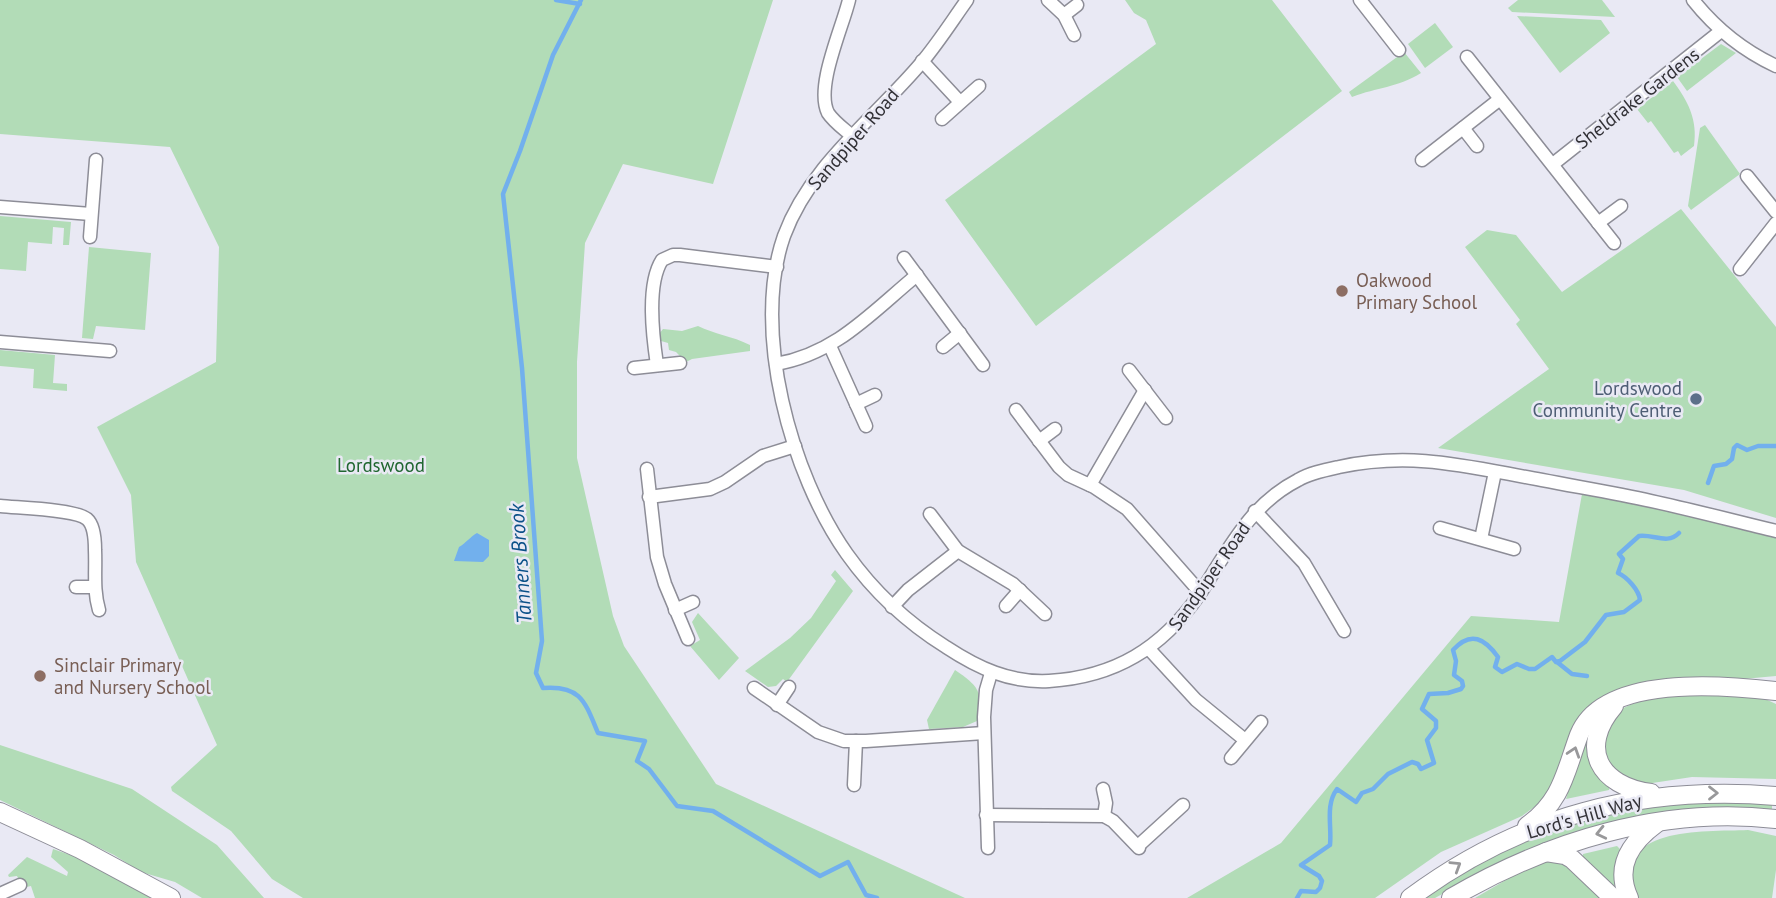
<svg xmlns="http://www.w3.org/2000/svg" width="1776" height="898" font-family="'PT Sans',sans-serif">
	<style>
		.green { fill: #b2dcb7 }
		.water { fill: #72b0ed }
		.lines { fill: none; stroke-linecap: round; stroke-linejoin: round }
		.stream { stroke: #72b0ed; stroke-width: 4.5 }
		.street-casing { stroke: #8d8d97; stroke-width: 15 }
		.secondary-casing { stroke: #8d8d97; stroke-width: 20 }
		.street { stroke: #fff; stroke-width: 12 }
		.secondary { stroke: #fff; stroke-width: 18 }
		.oneway { stroke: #98989a }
		.education-dot { fill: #8d6e63; stroke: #e9e9f4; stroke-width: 2.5 }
		.service-dot { fill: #5c6f8a; stroke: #e9e9f4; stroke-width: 2.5 }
		.labels { text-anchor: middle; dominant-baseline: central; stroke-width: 5; stroke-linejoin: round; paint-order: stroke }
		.street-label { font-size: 19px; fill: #323136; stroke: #e9e9f4 }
		.education-label { font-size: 19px; fill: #785e54; stroke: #e9e9f4; text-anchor: start }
		.service-label { font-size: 19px; fill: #4e5e75; stroke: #e9e9f4; text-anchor: end }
		.park-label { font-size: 19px; fill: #206730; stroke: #e9e9f4 }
		.water-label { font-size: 21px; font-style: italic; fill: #0a5088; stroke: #e9e9f4 }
	</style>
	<rect width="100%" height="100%" fill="#e9e9f4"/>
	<g class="green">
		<path d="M0,0H773L713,184L623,164L585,243L577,362V458L613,616L624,646L716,784L965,898H303L272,879L231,831L172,791L171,787L217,745L136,562L131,495L97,427L216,362L219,247L170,147L0,134Z"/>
		<path d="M1125,0H1272L1342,91L1036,326L945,200L1156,44L1146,20L1134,13Z"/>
		<path d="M1518,0H1602L1615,17L1512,12L1508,8Z"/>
		<path d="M1517,16L1601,20L1610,33L1560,73Z"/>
		<path d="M1435,23L1453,47L1425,68L1408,44Z"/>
		<path d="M1721,44L1736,53L1687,91L1677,77Z"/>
		<path d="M1404,52L1421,73C1396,88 1378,87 1352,97L1349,92Z"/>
		<path d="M1673,81C1688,101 1698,120 1694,146L1681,156L1678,151L1674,153L1651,121L1648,123L1637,109Z"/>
		<path d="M1705,125L1740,174L1691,210L1688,206L1700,128Z"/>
		<path d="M1681,209L1776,327V518L1684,490L1438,448L1549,369L1516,324L1520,320L1465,247L1487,230L1516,235L1562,292Z"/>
		<path d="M0,216L71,222L69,245H63L64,228L53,227L52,244L28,242L26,271L0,269Z"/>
		<path d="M89,247L151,253L145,330L96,326L93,339L82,338Z"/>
		<path d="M698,326C714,334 732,336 750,345V351L692,359L686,362L676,352L669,350L668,343L661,341L659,334L663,329L682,331Z"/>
		<path d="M0,350L55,355L53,383L67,384V391L33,388L34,369L0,366Z"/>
		<path d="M1582,494L1698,513L1776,538V676L1743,679H1665L1613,694L1554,788L1537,805L1522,816L1441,852L1375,898H1187L1281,843L1471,616L1559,622Z"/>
		<path d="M835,570L853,591L787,682L783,679L776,686L768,687L745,671L790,638L811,618L836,581L831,575Z"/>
		<path d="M698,613L739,658L719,680L690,646L700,640L692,622Z"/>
		<path d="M955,670C977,685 985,692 977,721L963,727L929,729L927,720Z"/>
		<path d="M1695,693L1763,698L1776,704V779L1692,777L1639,785L1618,777L1601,751V742L1617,711L1632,704L1663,696Z"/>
		<path d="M1588,726L1610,786L1609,790L1566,799Z"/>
		<path d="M0,745L132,789L217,845L264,898H202L175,882L141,872L114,855L0,800Z"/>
		<path d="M1694,801L1772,804V813L1604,825L1536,846L1486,870L1435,898H1422C1503,839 1596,813 1694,801Z"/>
		<path d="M1748,830L1776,836V870L1772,898H1636C1608,825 1703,832 1748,830Z"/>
		<path d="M1617,846L1620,849L1615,871L1622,897L1583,858V854Z"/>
		<path d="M53,849L88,861L152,898H35L31,886L22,888L17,876L9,877L8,875L27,857L67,876L68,872L51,857Z"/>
		<path d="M1540,860L1560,862L1605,898H1475Z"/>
	</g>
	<path class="water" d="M477,533L489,540V556L483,562L454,561L459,547C466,543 470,537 477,533Z"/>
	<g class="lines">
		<g class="stream">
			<path d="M556,0L580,4"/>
			<path d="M581,0L553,55L520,151L503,194L522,368L542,641L536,673L543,688C581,685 585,702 598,733L645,741L637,761L649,769L677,806L713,811L820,876L848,862L866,895L877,898"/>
			<path d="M1708,483L1714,466L1726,464L1732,459L1734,448L1737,445L1747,450L1758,446H1776"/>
			<path d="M1557,662L1572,674L1587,676"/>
			<path d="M1297,898L1301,891L1316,892L1320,888L1322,881L1319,876L1301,865L1330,845C1332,826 1325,805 1337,789L1356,802L1362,793L1373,789L1388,774L1412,762L1418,764L1421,769L1434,763L1427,740L1436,728V721L1422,709L1429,694L1448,693L1461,689L1463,686L1462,681L1454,675L1456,661L1453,650C1471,630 1485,639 1498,657L1495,667L1502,672L1517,664L1529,669H1535L1552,657L1556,662L1560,661L1585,642L1606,615L1624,612L1640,600C1639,590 1627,577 1618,573L1623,559L1619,554L1639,536C1654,534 1667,545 1679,533"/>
		</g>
		<g class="street-casing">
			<g id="street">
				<path d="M849,0C842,29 815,87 828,113C834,122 844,129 852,136"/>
				<path d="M967,0C952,21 938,43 922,62C875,118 810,165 784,236C751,330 791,475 847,554C874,592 906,622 946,647C978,668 1010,683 1049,681C1115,677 1162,648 1199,595C1228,551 1249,505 1298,480C1310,473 1325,470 1339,467C1414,451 1468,467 1542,480C1578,487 1615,493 1651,501C1693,510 1734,521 1776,531"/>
				<path d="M1048,0L1064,15L1074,35"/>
				<path d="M1360,0L1399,50"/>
				<path d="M1693,0C1716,29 1742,50 1776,66"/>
				<path d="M1064,15L1077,5"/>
				<path d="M1467,57L1614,243"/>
				<path d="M922,61L960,102"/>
				<path d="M942,119L979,86"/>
				<path d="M1463,128L1477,146"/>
				<path d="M1422,160L1500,99"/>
				<path d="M1553,164L1721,31"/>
				<path d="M1747,176L1776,212"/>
				<path d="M0,207L91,214"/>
				<path d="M1598,223L1621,206"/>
				<path d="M90,237L96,160"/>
				<path d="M904,258L983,365"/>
				<path d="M1740,269L1776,223"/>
				<path d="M0,342L110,351"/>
				<path d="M830,346L866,426"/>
				<path d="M943,347L960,333"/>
				<path d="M776,364C836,354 872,312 917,275"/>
				<path d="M657,365C653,338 646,285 662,260L673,255H680L777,267"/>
				<path d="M634,368L680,363"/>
				<path d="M1129,370L1166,418"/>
				<path d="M856,404L875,395"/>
				<path d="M1016,410L1059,467L1068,475L1094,487L1127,509L1200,592"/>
				<path d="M1039,441L1055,429"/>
				<path d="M647,469L657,557L665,584L688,639"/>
				<path d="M1090,485L1145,390"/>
				<path d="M649,497L710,489L725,482L763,456L795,446"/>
				<path d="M0,506C18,508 74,509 87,519C94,525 95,541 95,550C96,571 93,589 99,610"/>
				<path d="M1255,511L1304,563L1344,631"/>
				<path d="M930,514L958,551L1013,584L1045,614"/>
				<path d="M1440,528L1514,549"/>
				<path d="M1481,539L1495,472"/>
				<path d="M76,587H94"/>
				<path d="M1006,606L1020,590"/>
				<path d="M892,607L908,590L958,551"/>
				<path d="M675,610L693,602"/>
				<path d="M1149,649L1196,700L1245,740"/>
				<path d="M754,688L818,732L844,741H866L984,733"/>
				<path d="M777,705L789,687"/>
				<path d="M1231,758L1261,722"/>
				<path d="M854,785L856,741"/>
				<path d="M1103,789L1106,803L1104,816"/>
				<path d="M986,815L1104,816L1113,821L1139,848"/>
				<path d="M1138,846L1183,805"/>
				<path d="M988,848L984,717L986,690L991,673"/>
				<path d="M0,894L20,885"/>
			</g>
		</g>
		<g class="secondary-casing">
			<g id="secondary">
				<path d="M1614,706C1578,748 1599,786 1651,793"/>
				<path d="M0,812L80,849L171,898"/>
				<path d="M1527,826C1562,801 1565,773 1579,735C1603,674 1724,685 1776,691"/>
				<path d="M1546,852L1565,855L1572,859L1613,898"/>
				<path d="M1410,898C1520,816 1640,785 1776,796"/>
				<path d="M1451,898C1549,841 1662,806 1776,819"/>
				<path d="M1629,898C1614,866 1631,842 1657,823"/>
			</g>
		</g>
		<use href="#street" class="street"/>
		<use href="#secondary" class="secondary"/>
	</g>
	<defs><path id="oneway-chevron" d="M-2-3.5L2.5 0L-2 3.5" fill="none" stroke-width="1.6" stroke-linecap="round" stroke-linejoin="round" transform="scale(1.75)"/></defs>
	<g class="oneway">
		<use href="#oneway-chevron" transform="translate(1574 752) rotate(-72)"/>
		<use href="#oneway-chevron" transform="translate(1713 793)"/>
		<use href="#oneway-chevron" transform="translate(1601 833) rotate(167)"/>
		<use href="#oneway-chevron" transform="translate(1456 866) rotate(-32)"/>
	</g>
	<g class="education-dot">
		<circle cx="1342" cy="291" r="7"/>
		<circle cx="40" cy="676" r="7"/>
	</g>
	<circle class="service-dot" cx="1696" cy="399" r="7"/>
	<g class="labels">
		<g class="street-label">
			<text transform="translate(1637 98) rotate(-38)">Sheldrake Gardens</text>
			<text transform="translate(853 139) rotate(-49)">Sandpiper Road</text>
			<text transform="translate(1209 576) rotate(-55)">Sandpiper Road</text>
			<text transform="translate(1584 816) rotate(-16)">Lord's Hill Way</text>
		</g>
		<g class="education-label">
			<text x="1356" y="280">Oakwood<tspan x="1356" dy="22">Primary School</tspan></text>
			<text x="54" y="665">Sinclair Primary<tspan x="54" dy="22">and Nursery School</tspan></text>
		</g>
		<g class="service-label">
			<text x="1682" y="388">Lordswood<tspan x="1682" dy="22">Community Centre</tspan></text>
		</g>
		<g class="park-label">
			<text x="381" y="465">Lordswood</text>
		</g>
		<g class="water-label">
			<text transform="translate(520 564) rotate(-94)">Tanners Brook</text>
		</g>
	</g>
</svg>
